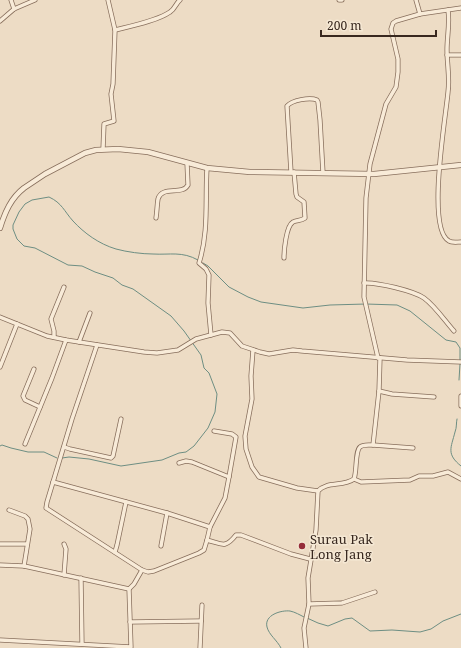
<svg xmlns="http://www.w3.org/2000/svg" width="461" height="648" font-family="'Noto Serif',serif">
	<style>
		.lines { fill: none; stroke-linecap: round; stroke-linejoin: round }
		.stream { stroke: #6d8e83; stroke-width: 1 }
		.minor-casing { stroke: #876e5c; stroke-width: 5 }
		.tertiary-casing { stroke: #876e5c; stroke-width: 6 }
		.minor { stroke: #f8ebd8; stroke-width: 3.5 }
		.tertiary { stroke: #f8ebd8; stroke-width: 4.5 }
		.poi-dot { fill: #952d3a; stroke: #f5e8d4; stroke-width: 1.5 }
		.labels { text-anchor: middle; dominant-baseline: central; stroke-width: 3; stroke-linejoin: round; paint-order: stroke }
		.poi-label { font-size: 13px; fill: #38281f; stroke: #f5e8d4; text-anchor: start }
	</style>
	<rect width="100%" height="100%" fill="#eddcc5"/>
	<g class="lines">
		<g class="stream">
			<path d="M203,263L208,266L229,287L248,297L261,302L303,308L330,305L366,304L397,305L410,311L446,340L456,342L460,348V361"/>
			<path d="M459,380L460,364"/>
			<path d="M457,419C456,423 457,427 455,432C451,448 446,454 461,466"/>
			<path d="M0,446L2,445L11,448L28,452H44L57,458"/>
			<path d="M62,458L69,457L89,459L121,466L162,460L179,453L186,452L194,446L208,428L215,412L217,394L209,373L204,368L201,355L184,331L171,316L133,289L122,285L113,278L95,272L82,266L68,265L35,248L24,246L17,239L13,229V225L19,212L25,204L32,200L49,197C62,203 64,211 73,221C84,233 99,244 116,249C127,252 142,254 153,254C170,255 182,251 198,260"/>
			<path d="M307,618L318,623L328,626L345,619L352,618L370,631L392,630L420,632L431,629L443,621L461,614"/>
			<path d="M281,648C277,640 269,635 267,627C264,615 281,610 290,611C295,612 300,615 304,617"/>
		</g>
		<g class="minor-casing">
			<g id="minor">
				<path d="M11,0L14,9"/>
				<path d="M339,0H342"/>
				<path d="M416,0L420,14L461,8"/>
				<path d="M448,10C450,24 447,36 447,50C447,64 450,78 448,92C446,116 426,229 449,241C452,243 457,242 461,242"/>
				<path d="M0,21L14,9L35,0"/>
				<path d="M115,30C131,26 157,21 170,12C175,9 176,3 180,0"/>
				<path d="M447,55H461"/>
				<path d="M103,149L104,124L114,121L111,94L113,84L115,30L108,0"/>
				<path d="M207,168C205,200 209,232 199,263L206,269L209,275L208,303L211,335"/>
				<path d="M291,172L287,106C292,100 310,97 317,100L318,102L320,120L323,173"/>
				<path d="M156,218C157,212 157,205 158,199C162,185 182,196 188,185L187,163"/>
				<path d="M284,258C284,251 286,226 293,222C298,220 301,221 305,218L304,202L297,197L296,194L294,172"/>
				<path d="M364,283C377,282 414,291 424,298C435,306 445,321 454,331"/>
				<path d="M0,317L47,336L66,340L144,352L157,353L178,350L196,339L222,332L230,333L242,346L260,352L269,354L293,350L302,351L407,360L461,362"/>
				<path d="M54,337V331L51,319L64,287"/>
				<path d="M79,342L90,313"/>
				<path d="M97,345L72,419L47,502L46,508L142,570L148,572L154,571L199,553L204,550L207,540"/>
				<path d="M253,350L251,376L252,399L245,436L246,449L252,467L259,477L297,488L318,491"/>
				<path d="M378,358L364,297L366,198L370,164L386,104L396,87L398,72V59L391,29L393,23L396,21L420,14"/>
				<path d="M0,367L17,324"/>
				<path d="M34,369L23,396L25,400L40,407"/>
				<path d="M379,391L392,394L434,397"/>
				<path d="M461,396V406"/>
				<path d="M214,431L232,434L236,437L229,477"/>
				<path d="M25,444L52,378L66,340"/>
				<path d="M373,445L413,448"/>
				<path d="M64,447L70,449L111,458L113,456L121,419"/>
				<path d="M179,463L186,461L192,462L229,477L225,498L210,527L207,540C222,544 225,549 236,535H241L291,554L310,559"/>
				<path d="M354,479L361,482L410,480L419,476H433L448,472L461,479"/>
				<path d="M53,482L167,513L210,527"/>
				<path d="M9,510L25,516L28,519L30,529L24,566"/>
				<path d="M0,544H27"/>
				<path d="M64,544L66,549L64,575"/>
				<path d="M161,546L167,513"/>
				<path d="M115,552L117,545L126,502"/>
				<path d="M0,565L24,566L129,589L134,584L142,570"/>
				<path d="M81,578L82,644"/>
				<path d="M309,604L342,603L375,592"/>
				<path d="M130,622L201,621"/>
				<path d="M0,640L131,647L129,589"/>
				<path d="M200,648L202,605"/>
				<path d="M306,648L304,628L309,604L308,578L316,530L318,491C327,481 343,487 354,479C357,472 355,451 360,447C363,444 369,445 373,445L379,391L380,358"/>
			</g>
		</g>
		<g class="tertiary-casing">
			<path id="tertiary" d="M0,228C5,212 11,198 24,188L45,174L85,153L96,150L118,149L148,152L207,168L250,172L374,174L461,165"/>
		</g>
		<use href="#minor" class="minor"/>
		<use href="#tertiary" class="tertiary"/>
	</g>
	<circle class="poi-dot" cx="302" cy="546" r="4"/>
	<g class="labels">
		<g class="poi-label">
			<text x="310" y="539">Surau Pak<tspan x="310" dy="15">Long Jang</tspan></text>
		</g>
	</g>
	<path d="M321 30v6h115v-6" fill="none" stroke="#38281f" stroke-width="2"/>
	<text x="327" y="30" font-size="12" fill="#38281f" stroke="#f5e8d4" stroke-width="3" paint-order="stroke">200 m</text>
</svg>
